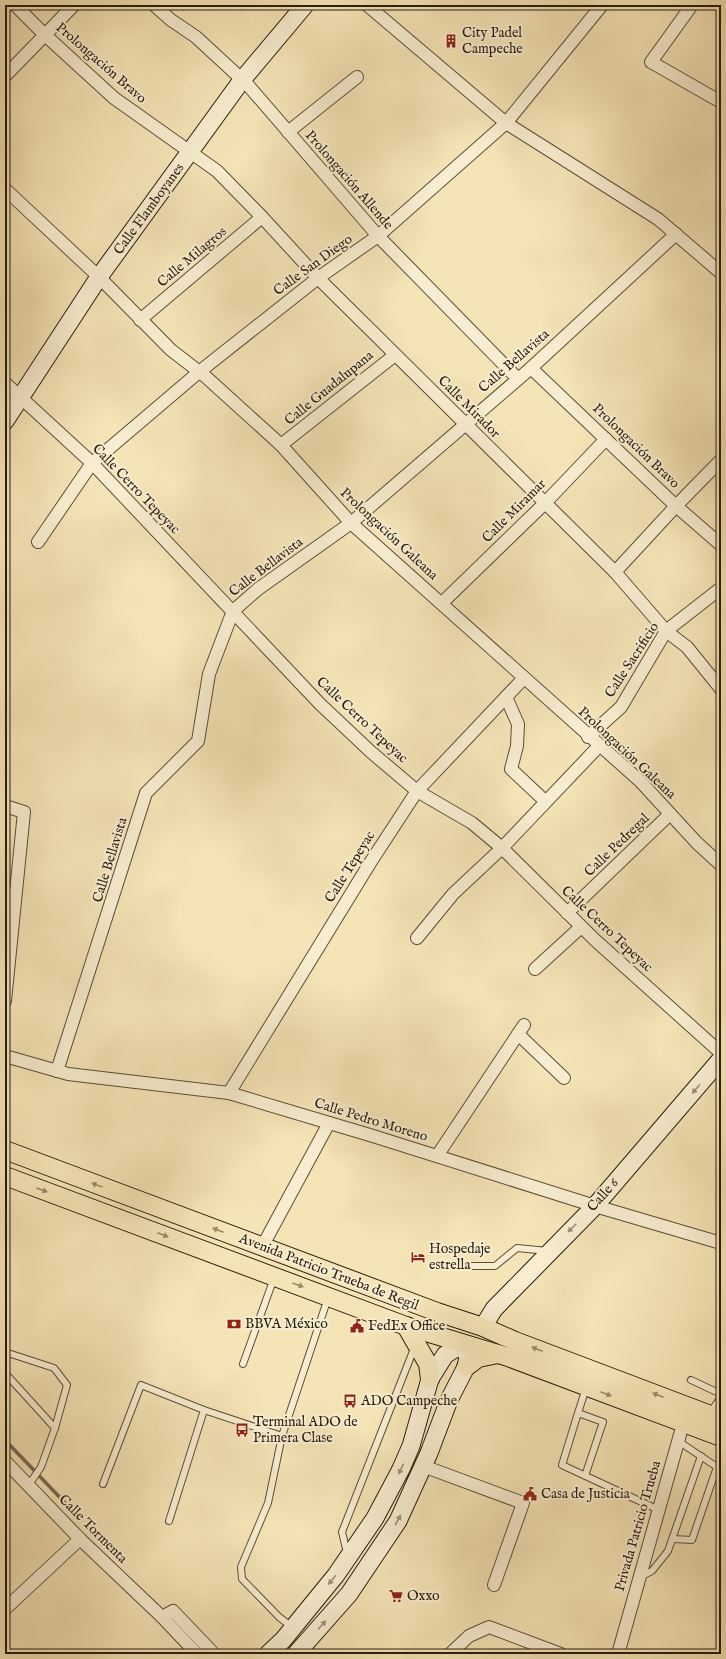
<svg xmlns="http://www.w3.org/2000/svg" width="726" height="1659" font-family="'IM FELL English',serif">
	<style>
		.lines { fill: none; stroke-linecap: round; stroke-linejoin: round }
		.stream { stroke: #796b51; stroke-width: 3.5 }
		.lane-casing { stroke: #5a4e38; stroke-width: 8 }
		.street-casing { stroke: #5a4e38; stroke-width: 14 }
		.secondary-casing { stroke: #271c0e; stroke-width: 19 }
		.primary-casing { stroke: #271c0e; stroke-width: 20 }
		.lane { stroke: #f8edd0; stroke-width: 6 }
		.street { stroke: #f8edd0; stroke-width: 12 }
		.secondary { stroke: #f8edd0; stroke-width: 17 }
		.primary { stroke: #f5e4b6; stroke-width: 18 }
		.oneway { fill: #9a8f79 }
		.oneway2 { fill: #988a6a }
		.labels { text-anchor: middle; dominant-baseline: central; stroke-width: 4; stroke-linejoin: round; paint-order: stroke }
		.poi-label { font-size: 14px; fill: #271c0e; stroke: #f8edd0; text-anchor: start }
		.street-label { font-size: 14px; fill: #271c0e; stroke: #f8edd0 }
	</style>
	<rect width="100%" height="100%" fill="#f5e4b6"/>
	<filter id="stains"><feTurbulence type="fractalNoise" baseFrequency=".005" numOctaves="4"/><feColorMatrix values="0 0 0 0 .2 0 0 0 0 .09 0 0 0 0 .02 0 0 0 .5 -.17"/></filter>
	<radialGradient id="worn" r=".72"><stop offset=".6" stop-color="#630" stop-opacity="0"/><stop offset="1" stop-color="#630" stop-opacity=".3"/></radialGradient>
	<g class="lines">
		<path class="stream" d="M5,1440L69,1507"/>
		<g class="lane-casing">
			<g id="lane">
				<path d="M449,1266H495L517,1248L548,1251"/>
				<path d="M5,1352L54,1368L67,1385L55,1428L41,1467L28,1486"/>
				<path d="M243,1364L274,1278"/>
				<path d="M5,1373L55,1428"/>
				<path d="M691,1380L721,1394"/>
				<path d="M578,1413L586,1388"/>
				<path d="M710,1413L721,1397"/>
				<path d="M585,1476L603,1422L578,1413L562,1465L659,1510"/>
				<path d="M103,1484L141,1385L204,1410L282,1436"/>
				<path d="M169,1521L204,1410"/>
				<path d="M673,1539L692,1540L717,1467L678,1441"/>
				<path d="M347,1553L342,1532L415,1346"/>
				<path d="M640,1577L652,1571L668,1551L701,1456"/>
				<path d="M292,1627L279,1617L242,1579L241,1567L268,1503L282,1436L328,1298"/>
			</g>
		</g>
		<g class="street-casing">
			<g id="street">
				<path d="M15,5L44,34L114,98L217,171L262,217L318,278L615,572L666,631L687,647L721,689"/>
				<path d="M154,5L171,20L196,37L247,84L378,236L518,379"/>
				<path d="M367,5L506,123L658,219L721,273"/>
				<path d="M692,5L651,62L721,102"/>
				<path d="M5,76L74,5"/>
				<path d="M288,132L357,77"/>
				<path d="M5,189L99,277L171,350L206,377L281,445L351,523L640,781L697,843L721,865"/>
				<path d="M140,320L262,217"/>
				<path d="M531,368L676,506L721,545"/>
				<path d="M5,383L92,463L320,704L371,752L417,791L472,823L502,848L595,940L721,1053"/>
				<path d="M281,445L395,355"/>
				<path d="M38,542L92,463L199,372L318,278L378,236L506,123L602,5"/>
				<path d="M615,572L676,506L721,460"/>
				<path d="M442,603L545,503L606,439"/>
				<path d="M506,697L518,724L517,746L511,769L545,801"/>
				<path d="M588,737L621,707L666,631L721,588"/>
				<path d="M5,806L24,812L5,1001"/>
				<path d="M567,913L670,814"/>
				<path d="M417,938L453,894L502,848L599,746"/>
				<path d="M535,969L581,927"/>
				<path d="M518,1034L564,1078"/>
				<path d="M5,1056L68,1074L229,1093L373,1136L595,1206L721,1243"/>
				<path d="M57,1071L146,793L198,741L209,674L233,611L258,589L351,523L531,368L676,234"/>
				<path d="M229,1093L370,863L417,791L524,678"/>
				<path d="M437,1156L524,1025"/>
				<path d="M262,1247L329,1123"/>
				<path d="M5,1461L80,1539L162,1617L197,1654"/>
				<path d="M423,1466L523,1503L494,1585"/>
				<path d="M5,1609L80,1539"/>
				<path d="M162,1617L173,1611L214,1654"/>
				<path d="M450,1654L469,1636L489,1627L561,1654"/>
				<path d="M618,1654L685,1417"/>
			</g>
		</g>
		<g class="secondary-casing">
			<g id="secondary">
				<path d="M5,421L99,277L242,80L305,5"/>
				<path d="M483,1327L494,1309L595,1206L721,1059"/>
				<path d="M268,1654L283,1640L336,1575L375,1518L401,1469L411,1446L430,1379L445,1355L462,1344L468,1357L466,1367L449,1400L429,1453L398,1521L349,1594L296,1654"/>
			</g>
		</g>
		<g class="primary-casing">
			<g id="primary">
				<path d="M5,1150L437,1312L483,1327L515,1341L721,1419"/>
				<path d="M5,1176L406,1326L508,1357L721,1437"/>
				<path d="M406,1326L428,1364L430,1379"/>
				<path d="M466,1367L478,1358L498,1354"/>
			</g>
		</g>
		<use href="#lane" class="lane"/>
		<use href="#street" class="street"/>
		<use href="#secondary" class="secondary"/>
		<use href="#primary" class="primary"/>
	</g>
	<defs><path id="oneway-solid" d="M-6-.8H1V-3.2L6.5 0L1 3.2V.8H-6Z"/></defs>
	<g class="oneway">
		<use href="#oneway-solid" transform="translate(696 1089) rotate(131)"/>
		<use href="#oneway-solid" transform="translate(572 1228) rotate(135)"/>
		<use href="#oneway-solid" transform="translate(401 1469) rotate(116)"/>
		<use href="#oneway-solid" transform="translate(398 1520) rotate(-61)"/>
		<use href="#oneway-solid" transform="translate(332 1580) rotate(129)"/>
		<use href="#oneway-solid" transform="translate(322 1625) rotate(-48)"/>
	</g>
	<g class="oneway2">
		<use href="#oneway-solid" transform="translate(97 1185) rotate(-160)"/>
		<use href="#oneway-solid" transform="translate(42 1190) rotate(20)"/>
		<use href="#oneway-solid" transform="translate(218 1230) rotate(-159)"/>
		<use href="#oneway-solid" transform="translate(163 1235) rotate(21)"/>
		<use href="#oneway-solid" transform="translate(298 1285) rotate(20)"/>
		<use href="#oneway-solid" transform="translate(537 1349) rotate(-159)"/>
		<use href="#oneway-solid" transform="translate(606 1394) rotate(21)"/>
		<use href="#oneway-solid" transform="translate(658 1395) rotate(-159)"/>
	</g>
	<defs>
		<g id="building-bare" transform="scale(1.08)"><path d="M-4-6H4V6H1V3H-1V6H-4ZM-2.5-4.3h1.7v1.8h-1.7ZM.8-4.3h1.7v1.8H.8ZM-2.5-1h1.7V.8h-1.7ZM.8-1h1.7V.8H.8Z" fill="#8f2418" stroke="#f8edd0" stroke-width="2.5" paint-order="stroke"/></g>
		<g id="hotel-bare" transform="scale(1.08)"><path d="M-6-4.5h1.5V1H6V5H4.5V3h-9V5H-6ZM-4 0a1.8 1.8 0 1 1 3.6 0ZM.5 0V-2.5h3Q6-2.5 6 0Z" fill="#8f2418" stroke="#f8edd0" stroke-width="2.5" paint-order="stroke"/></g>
		<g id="bank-bare" transform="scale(1.08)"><path d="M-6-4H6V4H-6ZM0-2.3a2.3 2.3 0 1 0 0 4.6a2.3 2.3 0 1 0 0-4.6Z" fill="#8f2418" stroke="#f8edd0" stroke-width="2.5" paint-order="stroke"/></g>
		<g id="civic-bare" transform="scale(1.08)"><path d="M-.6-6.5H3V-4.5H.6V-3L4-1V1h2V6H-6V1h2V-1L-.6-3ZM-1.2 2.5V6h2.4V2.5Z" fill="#8f2418" stroke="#f8edd0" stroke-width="2.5" paint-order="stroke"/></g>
		<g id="bus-bare" transform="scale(1.08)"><path d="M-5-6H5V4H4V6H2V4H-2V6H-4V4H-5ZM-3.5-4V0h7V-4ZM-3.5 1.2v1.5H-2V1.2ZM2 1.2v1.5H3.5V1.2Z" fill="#8f2418" stroke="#f8edd0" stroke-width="2.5" paint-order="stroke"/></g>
		<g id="supermarket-bare" transform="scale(1.08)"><path d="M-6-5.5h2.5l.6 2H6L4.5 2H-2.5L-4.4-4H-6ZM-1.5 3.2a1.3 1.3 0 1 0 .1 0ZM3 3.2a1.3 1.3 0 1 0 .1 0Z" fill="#8f2418" stroke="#f8edd0" stroke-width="2.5" paint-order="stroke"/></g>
	</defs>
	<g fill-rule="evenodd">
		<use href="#building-bare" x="451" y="41"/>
		<use href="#hotel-bare" x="418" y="1257"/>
		<use href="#bank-bare" x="234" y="1324"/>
		<use href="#civic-bare" x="357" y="1326"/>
		<use href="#bus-bare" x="350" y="1401"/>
		<use href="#bus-bare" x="242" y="1430"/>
		<use href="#civic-bare" x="530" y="1494"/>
		<use href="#supermarket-bare" x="396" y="1596"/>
	</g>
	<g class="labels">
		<g class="poi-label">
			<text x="462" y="33">City Padel<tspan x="462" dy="16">Campeche</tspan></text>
			<text x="429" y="1249">Hospedaje<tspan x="429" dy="16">estrella</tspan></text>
			<text x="245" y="1324">BBVA México</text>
			<text x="368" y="1326">FedEx Office</text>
			<text x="361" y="1401">ADO Campeche</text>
			<text x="253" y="1422">Terminal ADO de<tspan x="253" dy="16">Primera Clase</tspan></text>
			<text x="541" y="1494">Casa de Justicia</text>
			<text x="407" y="1596">Oxxo</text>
		</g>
		<g class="street-label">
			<text transform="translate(101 63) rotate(41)">Prolongación Bravo</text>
			<text transform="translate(349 180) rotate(49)">Prolongación Allende</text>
			<text transform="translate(149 209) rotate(-54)">Calle Flamboyanes</text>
			<text transform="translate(192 257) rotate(-40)">Calle Milagros</text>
			<text transform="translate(313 265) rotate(-36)">Calle San Diego</text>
			<text transform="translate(514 361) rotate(-41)">Calle Bellavista</text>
			<text transform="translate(329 388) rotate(-39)">Calle Guadalupana</text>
			<text transform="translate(469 407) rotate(45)">Calle Mirador</text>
			<text transform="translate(636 446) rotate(44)">Prolongación Bravo</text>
			<text transform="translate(136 489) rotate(46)">Calle Cerro Tepeyac</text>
			<text transform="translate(514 511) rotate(-45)">Calle Miramar</text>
			<text transform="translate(389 534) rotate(43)">Prolongación Galeana</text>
			<text transform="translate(266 567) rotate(-37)">Calle Bellavista</text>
			<text transform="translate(632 660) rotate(-57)">Calle Sacrificio</text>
			<text transform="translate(362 720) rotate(43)">Calle Cerro Tepeyac</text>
			<text transform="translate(627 753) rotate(43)">Prolongación Galeana</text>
			<text transform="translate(617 845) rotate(-44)">Calle Pedregal</text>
			<text transform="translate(110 860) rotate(-73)">Calle Bellavista</text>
			<text transform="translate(350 867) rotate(-58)">Calle Tepeyac</text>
			<text transform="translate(607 929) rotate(43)">Calle Cerro Tepeyac</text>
			<text transform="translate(371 1120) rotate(17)">Calle Pedro Moreno</text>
			<text transform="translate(603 1195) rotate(-48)">Calle 6</text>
			<text transform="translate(329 1272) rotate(21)">Avenida Patricio Trueba de Regil</text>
			<text transform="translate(638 1526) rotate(-74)">Privada Patricio Trueba</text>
			<text transform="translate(93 1529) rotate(45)">Calle Tormenta</text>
		</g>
	</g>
	<rect width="726" height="1659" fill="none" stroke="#f5e4b6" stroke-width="20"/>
	<rect x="6" y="6" width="714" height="1647" fill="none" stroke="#271c0e" stroke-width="2"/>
	<rect x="10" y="10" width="706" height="1639" fill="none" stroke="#271c0e"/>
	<rect width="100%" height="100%" filter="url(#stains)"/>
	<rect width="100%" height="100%" fill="url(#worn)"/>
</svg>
